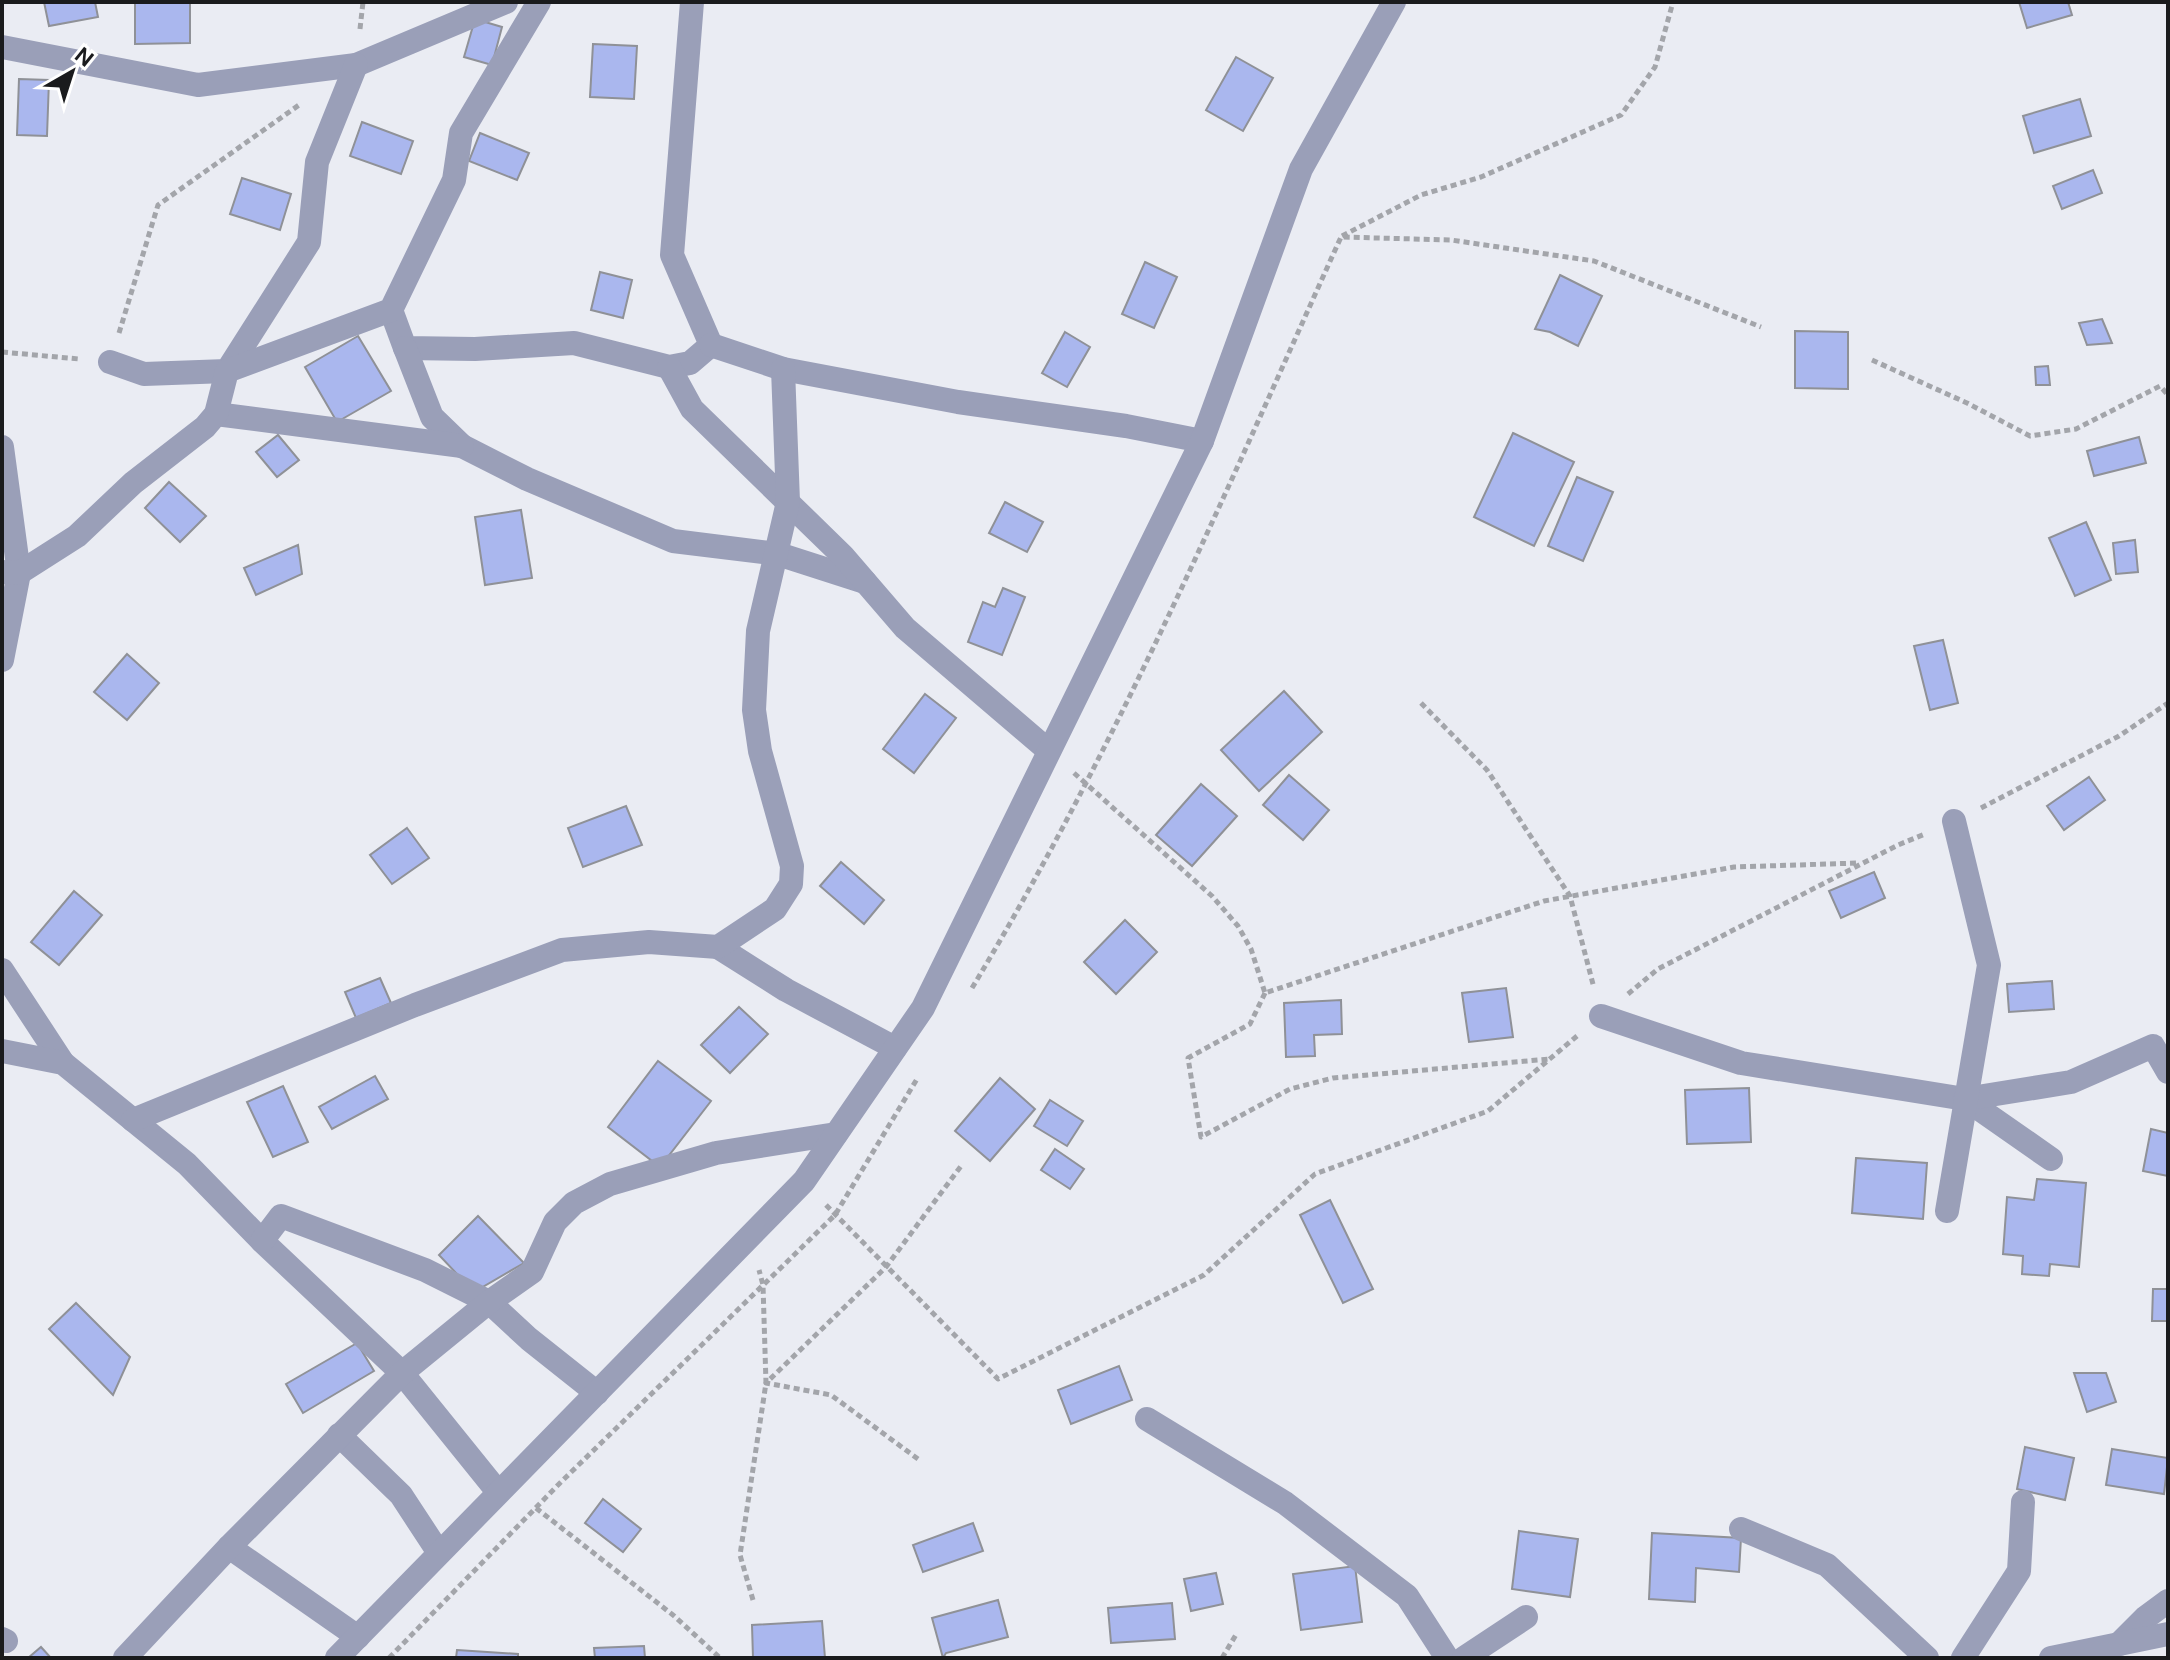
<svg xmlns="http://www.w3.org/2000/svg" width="2170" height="1660" font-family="'DM Sans',sans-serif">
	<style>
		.building { fill: #aab7ee; stroke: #8f9197; stroke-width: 2 }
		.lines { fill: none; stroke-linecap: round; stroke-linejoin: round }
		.path { stroke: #a3a5aa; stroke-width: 5; stroke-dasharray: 6 4; stroke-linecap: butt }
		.minor { stroke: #9a9fb8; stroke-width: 24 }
	</style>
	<rect width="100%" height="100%" fill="#eaecf3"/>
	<g class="building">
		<path d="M44,2H95L98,17L49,26Z"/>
		<path d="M135,2H190V43L135,44Z"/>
		<path d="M2019,2H2068L2072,15L2027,28Z"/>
		<path d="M475,19L502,27L492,65L464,57Z"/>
		<path d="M593,44L637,46L634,99L590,97Z"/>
		<path d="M1236,57L1273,78L1243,131L1206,110Z"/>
		<path d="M19,79L49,80L47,136L17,135Z"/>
		<path d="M2080,99L2091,136L2034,153L2023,116Z"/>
		<path d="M362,122L413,141L401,174L350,156Z"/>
		<path d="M480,133L529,153L517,180L469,161Z"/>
		<path d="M2093,170L2102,193L2062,209L2053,186Z"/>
		<path d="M242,178L291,194L280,230L230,214Z"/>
		<path d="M1145,262L1177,277L1154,328L1122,314Z"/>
		<path d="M600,272L632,280L623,318L591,310Z"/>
		<path d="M1560,275L1602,296L1578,346L1550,332L1535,329Z"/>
		<path d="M2102,319L2112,343L2087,345L2079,323Z"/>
		<path d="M1795,331L1848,332V389L1795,388Z"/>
		<path d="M1065,332L1090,347L1067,387L1042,373Z"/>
		<path d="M358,336L391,391L337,422L305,367Z"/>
		<path d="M2048,366L2050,385H2036L2035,367Z"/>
		<path d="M1513,433L1574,462L1534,546L1474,517Z"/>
		<path d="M278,435L299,460L277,477L256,452Z"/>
		<path d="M2139,437L2146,463L2094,476L2087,451Z"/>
		<path d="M1577,477L1613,492L1583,561L1548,546Z"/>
		<path d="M169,482L206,516L180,542L145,508Z"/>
		<path d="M1005,502L1043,522L1027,552L989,533Z"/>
		<path d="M521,510L532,578L485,585L475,517Z"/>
		<path d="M2086,522L2111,580L2075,596L2049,538Z"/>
		<path d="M2135,540L2138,572L2116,574L2113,543Z"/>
		<path d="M298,545L302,574L256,595L244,568Z"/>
		<path d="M1003,588L1025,597L1002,655L968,642L983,602L995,607Z"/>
		<path d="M1943,640L1958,703L1930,710L1914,646Z"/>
		<path d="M127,654L159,683L127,720L94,692Z"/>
		<path d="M1284,691L1322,732L1259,791L1221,750Z"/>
		<path d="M925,694L956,718L914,773L883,749Z"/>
		<path d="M1289,775L1329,810L1303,840L1263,805Z"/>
		<path d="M2089,777L2105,800L2064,830L2047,806Z"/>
		<path d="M1201,784L1237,816L1192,866L1156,835Z"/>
		<path d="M626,806L642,845L583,867L568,828Z"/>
		<path d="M407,828L429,858L392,884L370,855Z"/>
		<path d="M841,862L884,900L864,924L820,886Z"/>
		<path d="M1874,872L1885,898L1841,918L1829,891Z"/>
		<path d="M74,891L102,915L59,965L31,942Z"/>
		<path d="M1125,920L1157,952L1116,994L1084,962Z"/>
		<path d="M380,978L391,1003L356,1018L345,992Z"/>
		<path d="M2052,981L2054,1009L2009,1012L2007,984Z"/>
		<path d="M1506,988L1513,1037L1469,1042L1462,993Z"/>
		<path d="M1341,1000L1342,1034L1314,1035L1315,1056L1286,1057L1284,1003Z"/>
		<path d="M739,1007L768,1034L730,1073L701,1045Z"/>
		<path d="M658,1061L711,1101L660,1167L608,1127Z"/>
		<path d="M375,1076L388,1099L332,1129L319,1107Z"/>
		<path d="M1000,1078L1035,1109L990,1161L955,1131Z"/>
		<path d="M283,1086L308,1142L273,1157L247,1102Z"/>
		<path d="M1749,1088L1751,1142L1687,1144L1685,1090Z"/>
		<path d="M1050,1100L1083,1121L1067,1146L1034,1126Z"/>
		<path d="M2151,1129L2168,1133V1176L2143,1171Z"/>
		<path d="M1055,1149L1084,1169L1070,1189L1041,1170Z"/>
		<path d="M1856,1158L1927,1163L1923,1219L1852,1213Z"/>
		<path d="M2037,1179L2086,1183L2079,1267L2050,1264L2049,1276L2022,1274L2023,1256L2003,1254L2007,1197L2034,1200Z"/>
		<path d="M1330,1200L1373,1289L1343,1303L1300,1215Z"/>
		<path d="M478,1216L524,1263L474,1292L439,1255Z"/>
		<path d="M2153,1289H2168V1321H2152Z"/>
		<path d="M76,1303L130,1357L113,1395L49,1329Z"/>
		<path d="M357,1343L374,1371L303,1413L286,1384Z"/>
		<path d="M1119,1366L1132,1400L1071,1424L1058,1390Z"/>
		<path d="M2074,1373H2106L2116,1402L2087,1412Z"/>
		<path d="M2025,1447L2074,1458L2065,1500L2017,1489Z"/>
		<path d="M2112,1449L2168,1458L2164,1494L2106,1485Z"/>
		<path d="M603,1499L641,1529L623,1552L585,1523Z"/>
		<path d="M973,1523L983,1551L923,1572L913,1545Z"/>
		<path d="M1519,1531L1578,1539L1570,1597L1512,1589Z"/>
		<path d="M1652,1533L1741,1538L1739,1572L1696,1568L1695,1602L1649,1599Z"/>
		<path d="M1355,1566L1362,1622L1301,1630L1293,1574Z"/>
		<path d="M1216,1573L1223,1604L1191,1611L1184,1579Z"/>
		<path d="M998,1600L1008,1637L946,1653L943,1658L932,1618Z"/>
		<path d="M1172,1603L1175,1639L1111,1643L1108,1608Z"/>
		<path d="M822,1621L825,1658H753L752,1625Z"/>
		<path d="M644,1646L645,1658H595L594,1648Z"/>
		<path d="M41,1647L51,1658H28Z"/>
		<path d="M457,1650L518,1654V1658H456Z"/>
	</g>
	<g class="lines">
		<g class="path">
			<path d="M360,29L363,2"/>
			<path d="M1342,236L1421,195L1481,177L1621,115L1655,67L1673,2"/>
			<path d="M119,333L158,205L299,105"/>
			<path d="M2,352L79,359"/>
			<path d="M1872,360L1967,403L2030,436L2076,429L2160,386L2168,395"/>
			<path d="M1421,703L1487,770L1570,896L1594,988"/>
			<path d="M1074,773L1212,896L1238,926L1251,949L1265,993L1544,901L1734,867L1859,863"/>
			<path d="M1981,808L2119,736L2168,703"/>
			<path d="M972,988C1116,749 1226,491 1341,237L1451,240L1594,261L1761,327"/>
			<path d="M1265,993L1250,1024L1188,1058L1201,1137L1290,1089L1333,1078L1549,1059"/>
			<path d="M1628,994L1658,969L1898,845L1925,834"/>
			<path d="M826,1205L998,1379L1204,1275L1315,1174L1488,1111L1577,1036"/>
			<path d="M918,1459L831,1395L766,1383L886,1267L961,1166"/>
			<path d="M536,1508L673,1615L720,1658"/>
			<path d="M753,1600L740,1555L766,1383L763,1285L759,1270"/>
			<path d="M389,1658L560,1483L835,1215L917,1079"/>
			<path d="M1222,1658L1237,1633"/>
		</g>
		<g class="minor">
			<path d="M2,47L198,85L356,65L506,2"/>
			<path d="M391,310L405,348L475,349L574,343L669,367L690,363L711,345L672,255L692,2"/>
			<path d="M711,345L783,369L958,402L1126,426L1202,441"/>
			<path d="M405,348L432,417L462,446L527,479L673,541L778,554L865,582"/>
			<path d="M110,362L144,374L227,371L309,242L317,162L356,65"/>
			<path d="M669,367L692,409L843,556L905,628L1049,751"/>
			<path d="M216,414L462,446"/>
			<path d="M2,447L19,573L2,660"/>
			<path d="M2,572L19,573L77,536L133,483L205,427L216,414L227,371L391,310L454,180L461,133L539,2"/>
			<path d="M718,947L786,990L895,1048"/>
			<path d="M2,970L63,1063"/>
			<path d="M1601,1016L1741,1063L1965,1099L2051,1159"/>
			<path d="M2,1051L63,1063L187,1164L262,1241L402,1373L498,1492"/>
			<path d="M1965,1099L2071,1082L2153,1046L2168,1072"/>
			<path d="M133,1120L415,1005L562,950L649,942L718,947L775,909L791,884L792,866L760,751L754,710L758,631L788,502L783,369"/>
			<path d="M1947,1211L1989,965L1954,821"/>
			<path d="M262,1241L281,1216L425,1270L489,1302L529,1339L597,1393"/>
			<path d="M1147,1419L1285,1503L1407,1596L1447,1658"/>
			<path d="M339,1435L401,1495L439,1553"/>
			<path d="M1741,1529L1827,1565L1927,1658"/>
			<path d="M229,1547L358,1637"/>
			<path d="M2,1639L6,1641"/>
			<path d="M2119,1644L2145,1618L2168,1601"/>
			<path d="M125,1658L229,1547L402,1373L489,1302L532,1272L555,1222L574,1203L610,1184L716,1153L836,1134"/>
			<path d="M337,1658L804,1181L923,1008L1202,441L1301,169L1394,2"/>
			<path d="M1464,1658L1526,1617"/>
			<path d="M1963,1658L2019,1571L2023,1502"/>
			<path d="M2051,1658L2168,1634"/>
		</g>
	</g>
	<rect width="2170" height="1660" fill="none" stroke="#1a1b1d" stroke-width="8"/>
	<g transform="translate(72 72) rotate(39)" stroke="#ffffff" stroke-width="6" paint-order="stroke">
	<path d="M0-6L14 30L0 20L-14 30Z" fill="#1a1b1d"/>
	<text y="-12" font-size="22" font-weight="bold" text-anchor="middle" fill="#1a1b1d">N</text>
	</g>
</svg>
